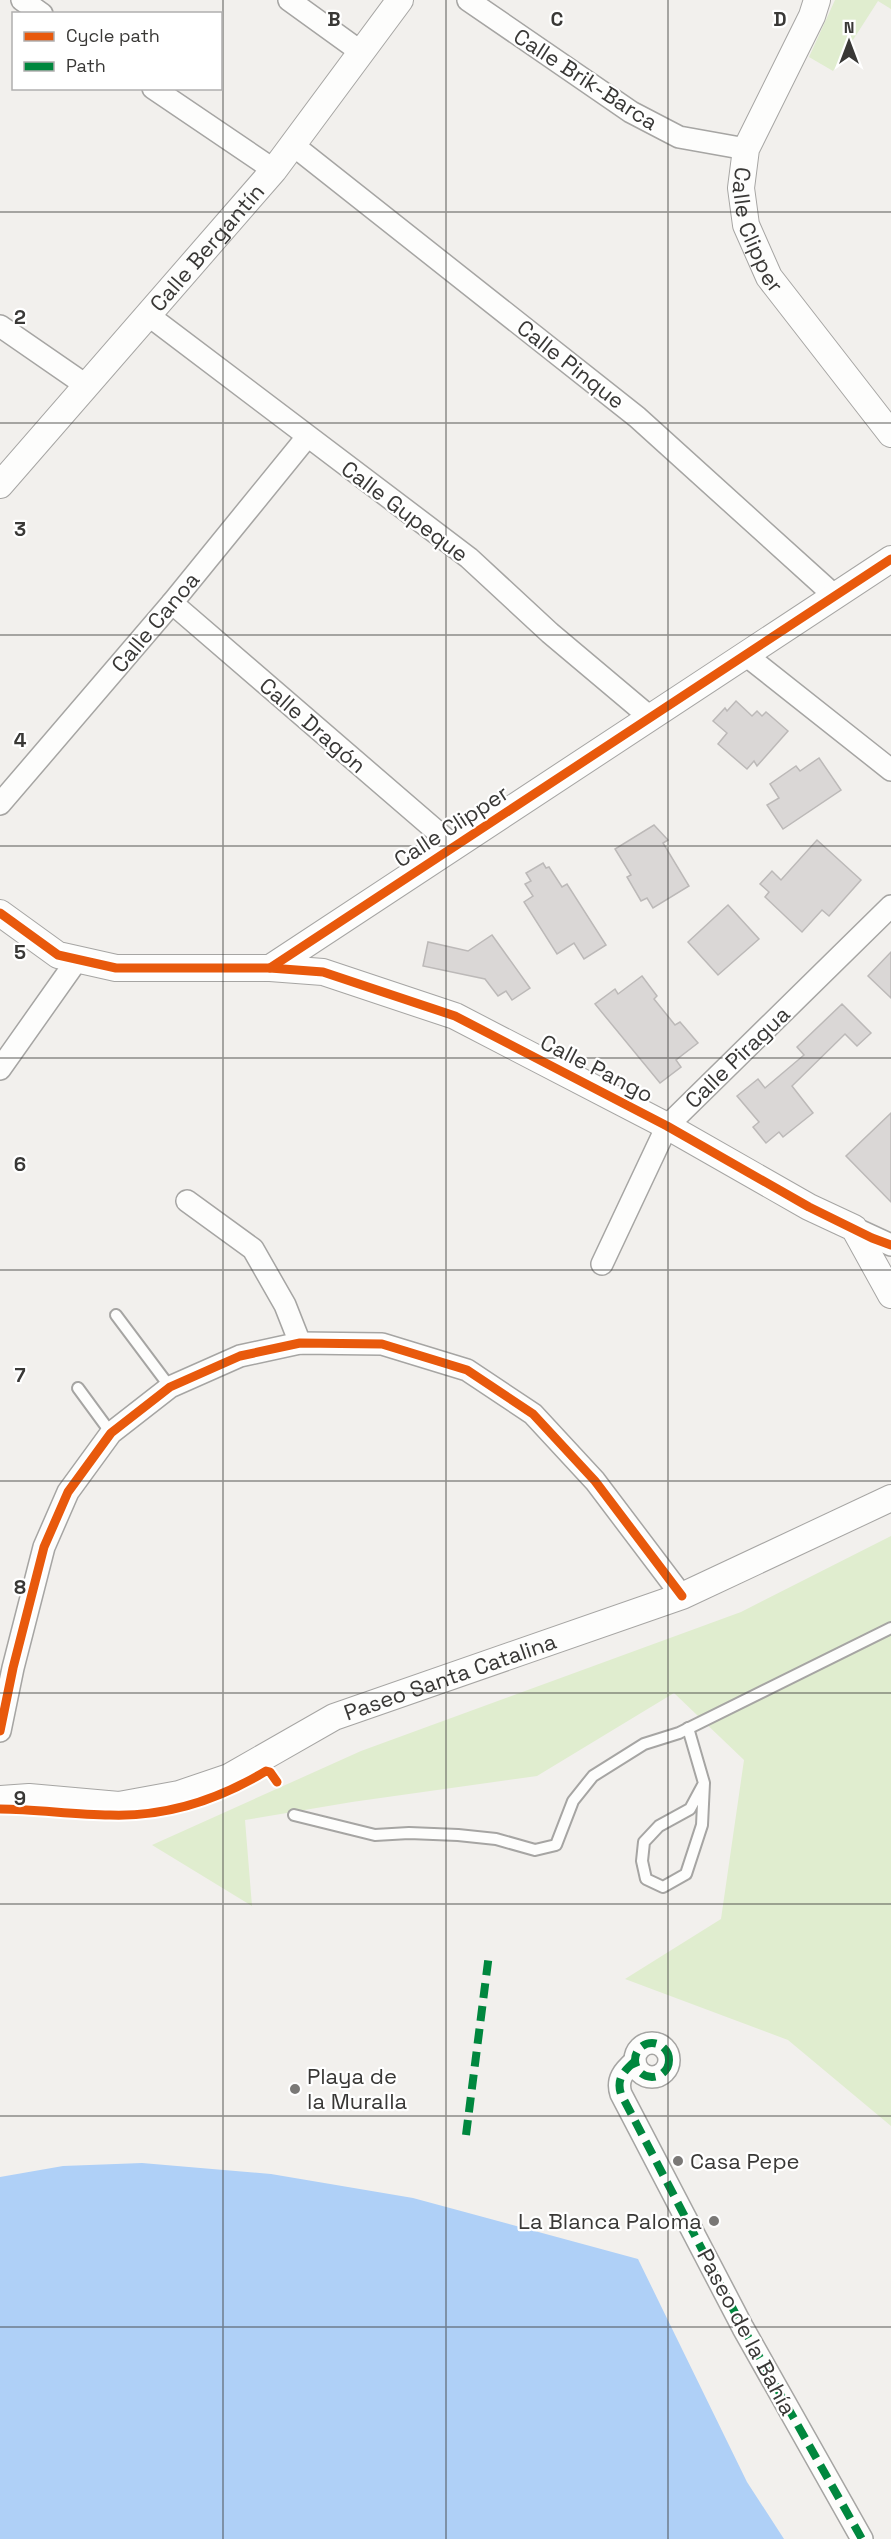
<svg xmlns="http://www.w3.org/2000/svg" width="891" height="2539" font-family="'Space Grotesk',sans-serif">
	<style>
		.green { fill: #e0edcf }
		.water { fill: #afd0f7 }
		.building { fill: #dad7d6; stroke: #bcb9b8; stroke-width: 1.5 }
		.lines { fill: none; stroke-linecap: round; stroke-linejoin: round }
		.service-casing { stroke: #a6a5a3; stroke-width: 14 }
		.minor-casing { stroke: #a6a5a3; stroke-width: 24 }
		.tertiary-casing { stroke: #a6a5a3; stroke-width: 28 }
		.service { stroke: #fdfdfc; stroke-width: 10 }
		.minor { stroke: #fdfdfc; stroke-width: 21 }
		.tertiary { stroke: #fdfdfc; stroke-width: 26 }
		.quiet { stroke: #00873e; stroke-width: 8; stroke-dasharray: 15 8; stroke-linecap: butt }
		.cycleway-casing { stroke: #fff; stroke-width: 13 }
		.cycleway { stroke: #e8590c; stroke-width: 9 }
		.grid { fill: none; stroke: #393836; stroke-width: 1.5; stroke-opacity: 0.55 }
		.poi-dot { fill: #7a7876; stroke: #fff; stroke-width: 2 }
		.labels { text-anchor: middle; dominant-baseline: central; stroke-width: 4.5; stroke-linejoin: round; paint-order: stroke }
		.street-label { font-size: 22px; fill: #393836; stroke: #fff }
		.poi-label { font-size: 22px; fill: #393836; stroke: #fff; text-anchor: start }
		.grid-label { font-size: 20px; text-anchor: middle; font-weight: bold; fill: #393836; stroke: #fff; stroke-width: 4.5; stroke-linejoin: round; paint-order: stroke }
	</style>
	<rect width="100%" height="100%" fill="#f2f0ed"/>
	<g class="green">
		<path d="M835,0H891V9L878,1L833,71L809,57Z"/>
		<path d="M891,1536V2126L788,2040L625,1979L721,1919L744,1760L674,1693L537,1776L352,1802L245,1820L252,1906L152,1845L361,1751L741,1612Z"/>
	</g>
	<path class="water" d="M142,2163L271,2174L413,2198L638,2259L747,2482L784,2539H0V2177L63,2166Z"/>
	<g class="building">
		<path d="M736,701L752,716L757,711L762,716L766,712L788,731L757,766L754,761L747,769L718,744L727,733L713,721L725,708L727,711Z"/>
		<path d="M819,758L841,790L783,829L767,805L779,798L770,784L796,766L800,771Z"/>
		<path d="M654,825L668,840L663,843L689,886L653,908L647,898L641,901L627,877L631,875L615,849Z"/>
		<path d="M817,840L861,880L829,916L822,910L802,932L765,897L769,892L760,884L772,871L781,880Z"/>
		<path d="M543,863L546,868L549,867L562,887L567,884L606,945L584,959L574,943L557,954L524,902L533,896L525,884L531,881L526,873Z"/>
		<path d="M728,905L759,939L718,975L688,942Z"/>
		<path d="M492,935L530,988L512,1000L506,991L498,996L485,979L423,966L428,942L468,951Z"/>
		<path d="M891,952V998L868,976Z"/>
		<path d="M642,976L657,996L654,999L675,1025L680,1022L698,1043L676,1060L681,1067L660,1083L595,1004L615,989L618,994Z"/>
		<path d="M842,1004L871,1033L857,1046L845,1034L792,1086L813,1113L783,1137L779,1132L766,1143L753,1127L759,1122L737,1096L758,1079L765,1088L804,1055L797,1047Z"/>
		<path d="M891,1113V1202L846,1156Z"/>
	</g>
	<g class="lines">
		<g class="service-casing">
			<g id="service">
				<path d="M116,1315L170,1387"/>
				<path d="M78,1388L111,1433"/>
				<path d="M688,1728L704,1783L702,1825L686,1874L663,1887L646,1879L642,1861L644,1842L659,1826L690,1809L704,1783"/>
				<path d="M294,1815L375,1835L409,1833L458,1835L496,1839L535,1850L556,1845L573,1801L593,1776L644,1744L679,1733L891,1628"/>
			</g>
		</g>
		<g class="minor-casing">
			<g id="minor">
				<path d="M22,0L42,14"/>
				<path d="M289,0L361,52"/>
				<path d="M468,0L631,112L679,137L746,149"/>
				<path d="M153,88L274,170"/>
				<path d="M293,145L637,417L836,597"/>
				<path d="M148,315L469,558L550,633L651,718"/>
				<path d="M0,326L87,386"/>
				<path d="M172,603L455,847"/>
				<path d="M747,656L891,770"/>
				<path d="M0,804L172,603L307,437"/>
				<path d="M0,1069L77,960"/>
				<path d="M187,1201L253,1249L285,1305L300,1343"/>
				<path d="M854,1228L891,1245"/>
				<path d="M602,1264L667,1126L891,906"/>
				<path d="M0,1731L13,1668L44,1547L68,1492L111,1433L170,1387L240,1356L300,1343L382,1344L467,1370L533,1414L595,1481L682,1596"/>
				<circle cx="652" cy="2060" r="17"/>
				<path d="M635,2061C624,2071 616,2079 621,2094L743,2328L862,2539"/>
			</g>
		</g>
		<g class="tertiary-casing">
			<g id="tertiary">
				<path id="s1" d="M817,0L812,16L746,149L741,188L746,225L769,277L891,434"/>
				<path id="s2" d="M0,485L274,170L400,0"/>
				<path d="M0,913L58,955L116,968H270L323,972L455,1016L667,1126L809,1207L854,1228L891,1295"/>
				<path d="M270,968L891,559"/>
				<path id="s3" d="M0,1799L29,1797L119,1805L179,1794L229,1777L334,1717L682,1596L891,1498"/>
			</g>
		</g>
		<use href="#service" class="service"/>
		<use href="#minor" class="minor"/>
		<use href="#tertiary" class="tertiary"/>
		<g class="quiet">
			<circle cx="652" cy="2060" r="17"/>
			<path d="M635,2061C624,2071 616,2079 621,2094L743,2328L862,2539"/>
			<path d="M466,2135L489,1954"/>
		</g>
		<g class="cycleway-casing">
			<g id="cycleway">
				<path d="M0,913L58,955L116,968H270L323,972L455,1016L667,1126L809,1207L872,1238L891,1245"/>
				<path d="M270,968L891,559"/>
				<path d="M0,1731L13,1668L44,1547L68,1492L111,1433L170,1387L240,1356L300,1343L382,1344L467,1370L533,1414L595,1481L682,1596"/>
				<path d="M0,1809C37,1809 73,1815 110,1815C167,1817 218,1800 266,1771L270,1772L277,1782"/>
			</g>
		</g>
		<use href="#cycleway" class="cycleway"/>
	</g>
	<path class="grid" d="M223,0V2539M446,0V2539M668,0V2539M0,212H891M0,423H891M0,635H891M0,846H891M0,1058H891M0,1270H891M0,1481H891M0,1693H891M0,1904H891M0,2116H891M0,2327H891"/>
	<g class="poi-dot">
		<circle cx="295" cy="2089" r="6"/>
		<circle cx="678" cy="2161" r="6"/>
		<circle cx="714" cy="2221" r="6"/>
	</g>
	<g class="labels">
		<g class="street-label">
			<text transform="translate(586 79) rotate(33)">Calle Brik-Barca</text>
			<text stroke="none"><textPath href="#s1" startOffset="249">Calle Clipper</textPath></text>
			<text stroke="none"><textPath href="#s2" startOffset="315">Calle Bergantín</textPath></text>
			<text transform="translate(571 364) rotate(38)">Calle Pinque</text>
			<text transform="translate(405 511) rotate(37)">Calle Gupeque</text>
			<text transform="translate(155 622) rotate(-50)">Calle Canoa</text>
			<text transform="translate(313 725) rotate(41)">Calle Dragón</text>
			<text transform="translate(451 826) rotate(-33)">Calle Clipper</text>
			<text transform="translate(737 1057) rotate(-44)">Calle Piragua</text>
			<text transform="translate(597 1068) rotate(27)">Calle Pango</text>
			<text stroke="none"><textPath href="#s3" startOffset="477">Paseo Santa Catalina</textPath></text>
			<text transform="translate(747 2332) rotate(62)">Paseo de la Bahía</text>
		</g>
		<g class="poi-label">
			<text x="307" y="2076">Playa de<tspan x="307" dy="25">la Muralla</tspan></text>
			<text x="690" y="2161">Casa Pepe</text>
			<text x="702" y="2221" text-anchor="end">La Blanca Paloma</text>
		</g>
	</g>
	<g class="grid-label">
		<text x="334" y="26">B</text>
		<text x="557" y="26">C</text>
		<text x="780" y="26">D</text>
		<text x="20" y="324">2</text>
		<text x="20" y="536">3</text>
		<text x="20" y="747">4</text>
		<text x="20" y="959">5</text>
		<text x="20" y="1171">6</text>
		<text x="20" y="1382">7</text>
		<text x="20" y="1594">8</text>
		<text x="20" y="1805">9</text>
	</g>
	<rect x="12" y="12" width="210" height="78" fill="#ffffff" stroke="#b0afaf" stroke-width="1.5"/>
	<rect x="24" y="32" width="30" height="9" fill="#e8590c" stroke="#b0afaf" stroke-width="1.5"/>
	<text x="66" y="42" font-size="18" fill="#393836">Cycle path</text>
	<rect x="24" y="62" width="30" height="9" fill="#00873e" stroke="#b0afaf" stroke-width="1.5"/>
	<text x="66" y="72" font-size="18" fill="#393836">Path</text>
	<g transform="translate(849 42)" stroke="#ffffff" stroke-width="4.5" paint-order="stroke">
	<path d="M0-4.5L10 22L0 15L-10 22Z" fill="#393836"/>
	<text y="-9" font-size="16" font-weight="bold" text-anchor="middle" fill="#393836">N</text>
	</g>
</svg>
